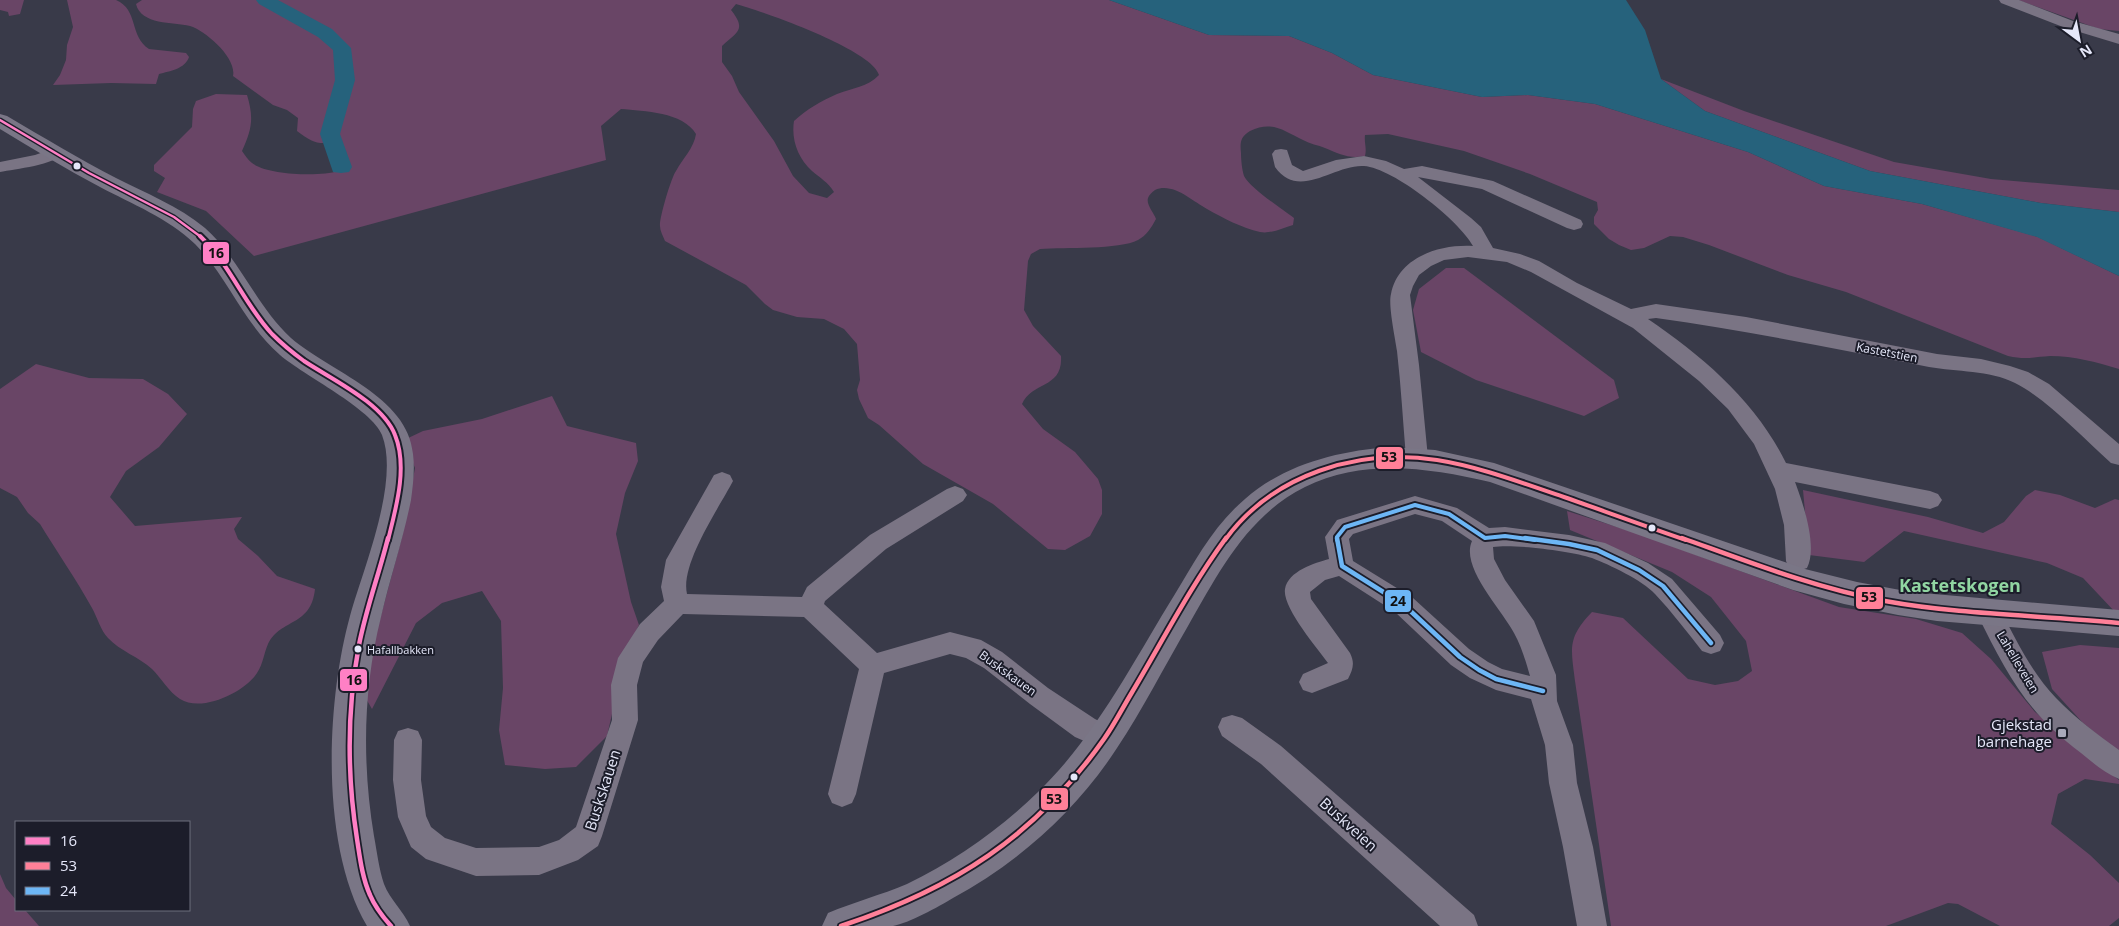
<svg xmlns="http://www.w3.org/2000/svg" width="2119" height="926" font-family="'Open Sans',sans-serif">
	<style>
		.green { fill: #694566; fill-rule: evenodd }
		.water { fill: #26627c }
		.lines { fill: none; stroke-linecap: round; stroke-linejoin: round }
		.river { fill: #26627c; fill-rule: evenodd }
		.minor { fill: #7a7484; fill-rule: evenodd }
		.major { fill: #7a7686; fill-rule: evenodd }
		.bus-1-far2-casing { stroke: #1c1d2a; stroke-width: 5 }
		.bus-1-far1-casing { stroke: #1c1d2a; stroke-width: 8 }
		.bus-1-casing { stroke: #1c1d2a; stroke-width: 8 }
		.bus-2-far1-casing { stroke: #1c1d2a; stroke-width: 8 }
		.bus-2-casing { stroke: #1c1d2a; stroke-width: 8 }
		.bus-3-far1-casing { stroke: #1c1d2a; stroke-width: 8 }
		.bus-3-casing { stroke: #1c1d2a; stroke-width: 8 }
		.bus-1-far2 { stroke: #ff80c5; stroke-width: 2.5 }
		.bus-1-far1 { stroke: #ff80c5; stroke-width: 4 }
		.bus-1 { stroke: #ff80c5; stroke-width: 4.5 }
		.bus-2-far1 { stroke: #ff8098; stroke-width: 4 }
		.bus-2 { stroke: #ff8098; stroke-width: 4.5 }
		.bus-3-far1 { stroke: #6db6f5; stroke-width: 4 }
		.bus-3 { stroke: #6db6f5; stroke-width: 4.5 }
		.bus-dot { fill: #e5e7f9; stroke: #1c1d2a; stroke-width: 2 }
		.poi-dot { fill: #a9aabb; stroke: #1c1d2a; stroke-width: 2 }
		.labels { text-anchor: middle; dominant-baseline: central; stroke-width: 4; stroke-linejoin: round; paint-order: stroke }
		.bus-label { font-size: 11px; fill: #e5e7f9; stroke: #1c1d2a; text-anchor: start }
		.street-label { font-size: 12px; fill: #e5e7f9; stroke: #1c1d2a }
		.near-poi-label { font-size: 15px; fill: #e5e7f9; stroke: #1c1d2a; text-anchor: end }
		.near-street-label { font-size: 15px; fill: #e5e7f9; stroke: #1c1d2a }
		.district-label { font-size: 18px; font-weight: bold; fill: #91d6a2; stroke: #1c1d2a }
		.line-badge { stroke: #1c1d2a; stroke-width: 2 }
		.pale-badge-label { font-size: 14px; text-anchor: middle; font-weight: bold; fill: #111 }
	</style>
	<rect width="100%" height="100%" fill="#393a49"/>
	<g class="green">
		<path d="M0,0H24L20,14L9,16L8,12L0,10Z"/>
		<path d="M67,0H116C139,10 129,36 149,49L186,53L189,57C185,69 170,71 159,74L156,84L111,83L53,85L60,75L66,60L67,45L73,27Z"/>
		<path d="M142,0H1109L1209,35L1289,36L1332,53L1373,75L1482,97L1528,95L1595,104L1748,152L1824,186L1922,204L2038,237L2119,276V369C2096,362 2074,356 2050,356C2033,357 2026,360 2008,356L1846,292L1788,275L1709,245L1683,237L1670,236L1644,248L1631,250L1619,245L1609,239L1594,224V217L1598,210L1597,202L1530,174L1464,151L1388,134L1365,135C1364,143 1367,148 1365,156C1348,159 1340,154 1325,148C1318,145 1310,144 1303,140C1284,131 1272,120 1250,131C1240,137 1240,143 1241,153C1241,160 1242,170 1244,176C1250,188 1282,209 1294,218L1293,225C1283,228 1271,234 1260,232C1242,228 1223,218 1207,209C1192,201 1173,182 1155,190C1152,192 1149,195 1148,198C1146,205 1154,213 1156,219C1151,228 1147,235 1138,240C1119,250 1065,247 1040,249L1031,254L1028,261L1024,310L1033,326L1061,356C1063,389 1032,381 1022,404L1043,429L1075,452L1098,479L1102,490V514L1090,536L1065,550L1048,549L993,504L923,464L879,425L868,418L859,399L857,390L860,380L857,344L844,329L824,319L797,317L773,310L765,304L746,285L665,241C663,236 660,231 660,226C659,219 671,178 676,171C683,158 694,148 696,134C683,112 644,111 621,109L601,126L606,160L254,256L206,211L157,192L165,178L154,171V165L192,127L193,109L196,101L216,94L247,95C254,118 252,129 242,151C245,155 248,160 252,163C267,175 320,177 338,171L335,142C317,145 312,142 297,131L298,118L287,110L273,105L233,76C237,58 206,31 190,26C173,22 141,25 136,4ZM736,4C762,11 873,50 879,75C868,87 852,88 837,94C821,101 807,109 794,121C791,140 798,158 812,171C820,178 828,182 834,192L827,198L809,193L793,176L774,141L739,92L732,76L722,62V46C737,32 747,30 731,10Z"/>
		<path d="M2018,0H2119V31L2099,29Z"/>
		<path d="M1661,79L1744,111L1894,162L1991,179L2119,190V212L2041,203L1870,171L1705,111Z"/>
		<path d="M1446,268H1464L1614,380L1619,398L1584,416L1476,380L1421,352L1413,310L1419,289Z"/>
		<path d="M36,364L89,378L143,379L168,394L187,414L159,447L126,471L110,497L135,526L242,517L234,529L238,539L258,556L277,576L315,589C311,627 281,618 268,644C264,653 263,664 257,673C245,692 202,713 180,699C169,692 161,678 152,669C139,657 120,651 108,638C101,631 97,617 92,608C76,579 57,552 40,524L28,513L17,497L0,488V389Z"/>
		<path d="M552,396L567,426L636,443L638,461L625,493L616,534L631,602L639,625L626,652L607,736L576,767L545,769L505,765L499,730L503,688L501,621L482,591L442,603L416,623L372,709L361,690L402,537L415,468L404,440L423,431L482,419Z"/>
		<path d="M1803,490L1928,517L1983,533L2004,522L2026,496L2035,490L2060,495L2095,508L2115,499L2119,500V613L2115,612L2083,578L2047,563L1904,531L1864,562L1809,555Z"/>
		<path d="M1567,511L1639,534L1839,607L1916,619L1962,633L1991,659L2035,712L2119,780V784L2085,779L2058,794L2051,824L2090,855L2119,883V918L2109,926H2000L1958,904L1948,903L1886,926H1611L1575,681C1571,648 1567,638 1592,612L1623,618L1688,679L1715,685L1738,681L1752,671L1746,641L1711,597L1672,572L1570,530Z"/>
		<path d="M2080,645L2119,648V752L2083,723L2052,689L2042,652Z"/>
		<path d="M0,874L6,888L16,900V910H25L39,926H0Z"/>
	</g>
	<path class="water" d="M1109,0H1626L1645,30L1661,79L1705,111L1870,171L2041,203L2119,212V276L2037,237L1922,204L1824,186L1748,152L1595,104L1528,95L1482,97L1373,75L1332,53L1289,36L1209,35Z"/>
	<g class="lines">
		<path class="river" d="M256,0H278L332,29L351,48L355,80L340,134L352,167L349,172L341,173L333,172L320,134L335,80L333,50L318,37L259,4Z"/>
		<g class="minor">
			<path d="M1999,0H2019L2073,21L2119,34V44L2063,27L2001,3Z"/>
			<path d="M55,148L61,149L64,153C55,165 15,169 0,172V162L35,155Z"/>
			<path d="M1281,149L1287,150L1292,165L1303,171L1336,160L1364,156L1386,161L1404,169L1422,166L1493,181L1581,220L1583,224L1581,228L1574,230L1567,228L1482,189L1418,177L1471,218L1481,227L1493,248L1520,254L1539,261L1577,283L1631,309L1656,304L1746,317L1937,354L1981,359L2010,366L2028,372L2049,384L2119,444V465L2111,463C2083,438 2047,399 2015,383C1989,370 1957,372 1929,367C1838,349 1748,331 1656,318L1648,319C1704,357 1756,402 1786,463L1930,491L1938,494L1942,500L1938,506L1930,509L1795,482C1803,503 1818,547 1807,568L1798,571L1789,568L1786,561L1784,525L1775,489L1754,444L1728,409L1699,381L1633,328L1531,272L1507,262L1468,257L1444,260L1431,266L1419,275L1413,286L1410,295L1419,365L1428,458L1425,464L1417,466L1409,464L1406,458C1403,422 1401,386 1397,351C1395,337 1388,305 1391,294C1398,257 1440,244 1473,246C1459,220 1393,168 1364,166C1334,164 1299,201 1275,167L1272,154L1275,150Z"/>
			<path d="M722,472L730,475L733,481C719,508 680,564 687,594L802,597L807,587L870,535L947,489L955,486L963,489L967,495L963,501L886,549L825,601L824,604L877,653L950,632L981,640L1002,652L1048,688L1095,719L1115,729L1119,738L1115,747L1105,750L1075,737L1030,704L984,668L966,658L950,654L884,673L856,794L852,803L842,807L832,803L828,794L859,669L804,617L683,614L658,640L643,662L637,685L638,720L602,836L598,846L578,860L539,875L476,876L426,859L411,847L398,817L393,780L394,740L398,731L408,728L418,731L422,740L421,780L426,816L431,827L445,838L476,848L539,847L559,840L576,827L612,720L611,685L618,658L640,624L664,601L661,587L666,560L714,475Z"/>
			<path d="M1415,496L1457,508L1489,528L1505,527L1569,535L1605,543L1648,563L1672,579L1720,635L1724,643L1720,651L1711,654L1702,651C1687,632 1672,612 1655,594C1642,580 1610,565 1592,558C1571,551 1515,544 1493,547L1494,559L1505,580L1534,621L1556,675L1557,701L1573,745L1577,783L1593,847L1607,926H1577L1563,847L1549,783L1545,745L1531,699L1496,690L1470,678L1451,665L1395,612L1339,576L1325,580L1310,592L1311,599L1350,653C1355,663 1353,669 1348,679L1312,693L1303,690L1299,682L1303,674L1328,663C1317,648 1282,607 1285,589C1288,571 1315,563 1329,559L1325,537L1337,520ZM1415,514L1442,521L1472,541C1460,567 1502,610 1514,633C1521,645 1526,662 1530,676L1502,669L1488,662L1469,649L1413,598L1353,561L1349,539L1353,534Z"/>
			<path d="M1990,604L1999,607C2015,638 2031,672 2056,698C2075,718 2097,734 2119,750V779C2105,773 2093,763 2081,753C2026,712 2007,674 1977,614L1981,607Z"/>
			<path d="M1232,715L1242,718L1281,746L1474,915L1478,926H1440L1261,764L1222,736L1218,727L1222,718Z"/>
		</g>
		<g class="major">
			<path d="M0,114L7,116C43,137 79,159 116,178C145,193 179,206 205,228C240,259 256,306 291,338C330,372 408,396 413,454C415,469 413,485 411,500C403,540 390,578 381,617C363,688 362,764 374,836C377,852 379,869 384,884C390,900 403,910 410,926H367C320,846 326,703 350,616C363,569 400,482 382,435C372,409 303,375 280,355C243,323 228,277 195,244C168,218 132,204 100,187C66,169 33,149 0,129Z"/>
			<path d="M1390,447L1435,450L1494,463L1805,569L1857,582L1911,592L2119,610V636L1937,621L1898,615L1844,604L1793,590L1490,482C1429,468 1364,458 1305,487C1247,516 1219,572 1188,626C1164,667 1143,709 1117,748C1077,810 1018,863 953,898C938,907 909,923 893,926C875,926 842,926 822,926L828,913C854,902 881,895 907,884C955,861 1000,829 1038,792C1096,736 1133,662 1175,594C1195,561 1214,525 1245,499C1285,464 1338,451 1390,447Z"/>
		</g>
		<g class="bus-1-far2-casing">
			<path id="bus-1-far2" d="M0,120L89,173L174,217L201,237"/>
		</g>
		<g class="bus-1-far1-casing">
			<path id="bus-1-far1" d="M200,236C230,264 244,304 272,334C282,344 293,353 304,361C331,379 383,403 395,435C408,467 396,508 388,540"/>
		</g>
		<g class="bus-1-casing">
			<path id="bus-1" d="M388,538C379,574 366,609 359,645C347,709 347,775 357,839C360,858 362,877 370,895C375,907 382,916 391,926"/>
		</g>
		<g class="bus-2-far1-casing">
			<path id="bus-2-far1" d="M1225,540C1273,474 1358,448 1437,460C1481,467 1522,483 1564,497C1604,511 1645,526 1686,540"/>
		</g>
		<g class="bus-2-casing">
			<g id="bus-2">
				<path d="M1682,538C1749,562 1815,588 1885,601C1962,615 2041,615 2119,623"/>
				<path d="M841,926C953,889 1035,837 1104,739C1114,725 1122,709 1131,694C1162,642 1190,587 1226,538"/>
			</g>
		</g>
		<g class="bus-3-far1-casing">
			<path id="bus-3-far1" d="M1337,540V537L1345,527L1415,505L1449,514L1485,538L1505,536L1535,540"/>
		</g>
		<g class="bus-3-casing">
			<g id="bus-3">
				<path d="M1337,538L1342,566L1404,605L1460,657L1479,670L1496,679L1543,691"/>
				<path d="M1525,538L1569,544L1597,550L1639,570L1663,586L1711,643"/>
			</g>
		</g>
		<use href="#bus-1-far2" class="bus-1-far2"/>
		<use href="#bus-1-far1" class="bus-1-far1"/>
		<use href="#bus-1" class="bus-1"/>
		<use href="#bus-2-far1" class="bus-2-far1"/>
		<use href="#bus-2" class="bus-2"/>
		<use href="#bus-3-far1" class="bus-3-far1"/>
		<use href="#bus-3" class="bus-3"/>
	</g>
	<g class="bus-dot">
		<circle cx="77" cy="166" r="4.5"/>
		<circle cx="1652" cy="528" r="4.5"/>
		<circle cx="358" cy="649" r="4.5"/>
		<circle cx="1074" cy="777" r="4.5"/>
	</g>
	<rect class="poi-dot" x="2057" y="728" width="10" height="10" rx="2.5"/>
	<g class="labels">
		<g class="bus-label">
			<text x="367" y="649">Hafallbakken</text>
		</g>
		<g class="street-label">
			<text transform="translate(1887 352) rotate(11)">Kastetstien</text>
			<text transform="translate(2018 662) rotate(59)">Lahelleveien</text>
			<text transform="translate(1008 673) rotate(36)">Buskskauen</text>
		</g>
		<g class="near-poi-label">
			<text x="2052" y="724">Gjekstad<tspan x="2052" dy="17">barnehage</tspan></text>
		</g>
		<g class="near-street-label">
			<text transform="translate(602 790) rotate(-72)">Buskskauen</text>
			<text transform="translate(1349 824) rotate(42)">Buskveien</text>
		</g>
		<g class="district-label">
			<text x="1960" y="585">Kastetskogen</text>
		</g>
	</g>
	<g class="line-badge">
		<rect x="202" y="241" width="28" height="24" rx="5" fill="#ff80c5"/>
		<rect x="1375" y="446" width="29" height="24" rx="5" fill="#ff8098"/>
		<rect x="1855" y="586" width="29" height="24" rx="5" fill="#ff8098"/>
		<rect x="1384" y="589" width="28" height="24" rx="5" fill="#6db6f5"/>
		<rect x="339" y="668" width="29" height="24" rx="5" fill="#ff80c5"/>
		<rect x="1040" y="787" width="29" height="24" rx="5" fill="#ff8098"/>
	</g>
	<g class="pale-badge-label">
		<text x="216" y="258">16</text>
		<text x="1389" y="462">53</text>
		<text x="1869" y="602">53</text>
		<text x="1398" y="606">24</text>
		<text x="354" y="685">16</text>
		<text x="1054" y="804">53</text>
	</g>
	<rect x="15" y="821" width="175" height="90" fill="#1c1d2a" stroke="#6c6e7d"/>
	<rect x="25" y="837" width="25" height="8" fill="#ff80c5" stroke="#6c6e7d"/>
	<text x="60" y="846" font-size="15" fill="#e5e7f9">16</text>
	<rect x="25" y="862" width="25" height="8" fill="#ff8098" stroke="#6c6e7d"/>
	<text x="60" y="871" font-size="15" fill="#e5e7f9">53</text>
	<rect x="25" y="887" width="25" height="8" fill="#6db6f5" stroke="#6c6e7d"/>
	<text x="60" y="896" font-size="15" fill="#e5e7f9">24</text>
	<g transform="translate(2079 40) rotate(148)" stroke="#1c1d2a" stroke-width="4" paint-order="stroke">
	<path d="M0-4L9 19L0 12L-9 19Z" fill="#e5e7f9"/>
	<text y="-8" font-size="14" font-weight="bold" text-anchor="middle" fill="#e5e7f9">N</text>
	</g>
</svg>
